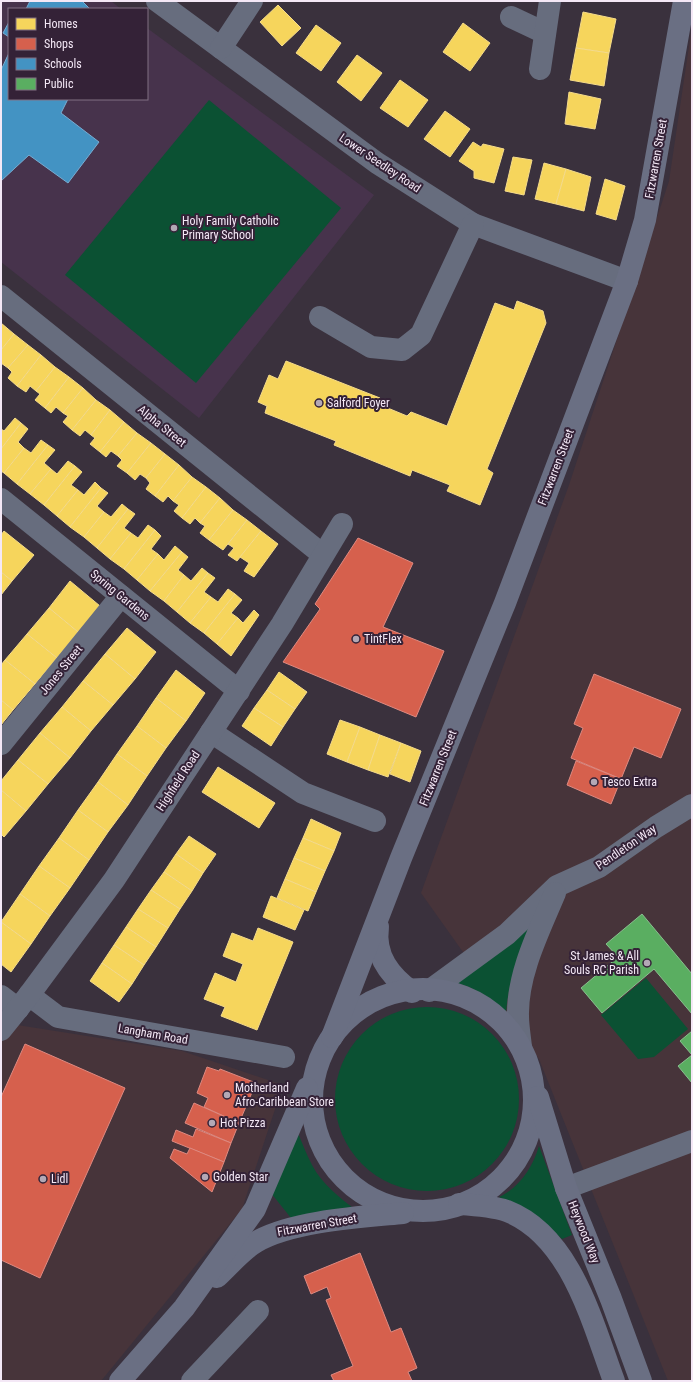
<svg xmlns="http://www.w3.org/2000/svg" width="693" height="1382" font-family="'Roboto Condensed',sans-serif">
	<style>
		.commercial { fill: #47343a }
		.built { fill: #47334c }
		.green { fill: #0b5133 }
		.homes { fill: #f6d55c; stroke: #f5db8a }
		.shops { fill: #d6604d; stroke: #df8980 }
		.schools { fill: #4393c3; stroke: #78acd2 }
		.public { fill: #5aae61; stroke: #88bf8e }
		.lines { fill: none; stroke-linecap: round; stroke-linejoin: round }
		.street { stroke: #676d7e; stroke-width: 22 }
		.secondary { stroke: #6a6f83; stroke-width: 22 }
		.poi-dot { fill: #b3a8b5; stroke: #342237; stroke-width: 1.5 }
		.labels { text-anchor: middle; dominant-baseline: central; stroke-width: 4; stroke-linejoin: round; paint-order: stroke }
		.street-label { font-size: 12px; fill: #f4e8f6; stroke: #342237 }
		.poi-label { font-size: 12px; fill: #f4e8f6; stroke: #342237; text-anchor: start }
	</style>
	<rect width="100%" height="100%" fill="#3a313d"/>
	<g class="commercial">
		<path d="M692,26V1381H668L539,1059L421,893L569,485L669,181Z"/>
		<path d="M11,1024L182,1051L283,1085L242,1209L101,1381H1V1040Z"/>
	</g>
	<path class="built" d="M1,1H111L121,9H9V99H147V28L374,195L199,418L1,262Z"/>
	<g class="green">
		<path d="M209,100L341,208L196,383L65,275Z"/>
		<path d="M526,921L537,929C518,961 510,974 506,1012C490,997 475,988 454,982Z"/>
		<path d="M646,978L688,1029L654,1057L638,1059L601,1015Z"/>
		<circle cx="427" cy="1099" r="92"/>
		<path d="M297,1131C302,1142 306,1154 312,1165C322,1184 340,1198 357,1211L291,1218L271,1193Z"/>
		<path d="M539,1146L572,1235L562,1239L538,1217L499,1197C519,1188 533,1167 539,1146Z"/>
	</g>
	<g class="homes">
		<path d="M278,5L301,28L282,46L260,22Z"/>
		<path d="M583,12L616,19L609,53L576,48Z"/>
		<path d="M463,23L490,43L470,71L443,52Z"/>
		<path d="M316,25L341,43L321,71L296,53Z"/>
		<path d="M576,48L609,53L604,86L570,80Z"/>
		<path d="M357,55L382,73L361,101L337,82Z"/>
		<path d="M400,80L428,100L408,127L380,108Z"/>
		<path d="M569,92L601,99L595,129L565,124Z"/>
		<path d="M445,111L470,129L450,157L424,139Z"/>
		<path d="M473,142L481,147L483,144L504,149L494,183L474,178V171L459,161Z"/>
		<path d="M513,157L532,160L524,195L505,191Z"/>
		<path d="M544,163L566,169L556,204L535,199Z"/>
		<path d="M566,169L591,177L584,211L556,204Z"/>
		<path d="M605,179L625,186L616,220L596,214Z"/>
		<path d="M517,301L543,311L546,323L487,469L493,473L480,505L447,491L450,485L412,470L410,476L334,445L336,441L265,413L267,406L258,402L269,375L278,379L286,361L380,398L378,404L407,416L411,412L447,426L495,303L514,310Z"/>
		<path d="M1,323L14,334L1,350Z"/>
		<path d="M14,334L28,345L8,368L1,363V350Z"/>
		<path d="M28,345L41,355L17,386L8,378L12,372L8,368Z"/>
		<path d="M41,355L55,367L36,391L30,386L26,392L17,386Z"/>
		<path d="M55,367L69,377L45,408L35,400L40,394L36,391Z"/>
		<path d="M69,377L83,388L63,413L56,407L51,413L45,408Z"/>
		<path d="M83,388L96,400L72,430L63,422L68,416L63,413Z"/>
		<path d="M96,400L110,410L91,435L85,430L80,436L72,430Z"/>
		<path d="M110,410L124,422L100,452L90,444L95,438L91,435Z"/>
		<path d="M15,418L21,423L1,449V429L4,431Z"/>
		<path d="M124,422L137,433L118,456L111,451L106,457L100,452Z"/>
		<path d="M21,423L28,429L18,442L24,448L4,473L1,471V449Z"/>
		<path d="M137,433L151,443L127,473L117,466L122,460L118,456Z"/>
		<path d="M41,440L48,445L17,484L4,473L24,448L31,453Z"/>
		<path d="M151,443L165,454L146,478L140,474L135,480L127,473Z"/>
		<path d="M48,445L55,450L44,463L51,469L30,494L17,484Z"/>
		<path d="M165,454L179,465L155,496L146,489L150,483L146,478Z"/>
		<path d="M68,461L75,466L44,505L30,494L51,469L57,474Z"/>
		<path d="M179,465L192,477L173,501L168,496L163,502L155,496Z"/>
		<path d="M75,466L82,472L71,485L78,490L57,516L44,505Z"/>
		<path d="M192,477L206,487L182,518L174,511L179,505L173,501Z"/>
		<path d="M95,482L101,488L70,527L57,516L78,490L84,495Z"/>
		<path d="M206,487L220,498L200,523L195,518L190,524L182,518Z"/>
		<path d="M101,488L108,493L97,506L104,512L84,537L70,527Z"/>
		<path d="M220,498L233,510L209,540L200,533L205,526L200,523Z"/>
		<path d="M122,504L128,509L97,548L84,537L104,512L111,517Z"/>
		<path d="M128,509L135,514L124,528L131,533L110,559L97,548Z"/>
		<path d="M233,510L247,520L223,550L209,540Z"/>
		<path d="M247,520L261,531L237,561L228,555L234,548L228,544Z"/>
		<path d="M148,525L155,530L124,569L110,559L131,533L138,538Z"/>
		<path d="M155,530L161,536L151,549L158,554L137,580L124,569Z"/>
		<path d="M4,531L34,555L12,581L1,572V535Z"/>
		<path d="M261,531L278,544L254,577L244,571L249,563L240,557Z"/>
		<path d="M175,546L182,552L150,591L137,580L158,554L164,560Z"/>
		<path d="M182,552L188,557L178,570L184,575L164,601L150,591Z"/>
		<path d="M202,568L208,573L177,612L164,601L184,575L191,581Z"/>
		<path d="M1,572L12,581L1,595Z"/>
		<path d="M208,573L215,578L204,592L211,597L190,623L177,612Z"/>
		<path d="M70,581L100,606L78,632L49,608Z"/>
		<path d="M228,589L235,594L204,633L190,623L211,597L218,602Z"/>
		<path d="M235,594L242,600L231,613L238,618L217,644L204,633Z"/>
		<path d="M49,608L78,632L57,658L27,634Z"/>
		<path d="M254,610L259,615L231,656L217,644L238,618L243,623Z"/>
		<path d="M127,628L156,652L135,679L105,654Z"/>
		<path d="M27,634L57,658L35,684L5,660Z"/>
		<path d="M105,654L135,679L113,705L83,681Z"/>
		<path d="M5,660L35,684L13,710L1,700V665Z"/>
		<path d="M176,670L205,693L186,721L156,698Z"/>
		<path d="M279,672L307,692L295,709L267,690Z"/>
		<path d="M83,681L113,705L91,731L62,707Z"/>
		<path d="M267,690L295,709L283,727L254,708Z"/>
		<path d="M156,698L186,721L166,748L137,726Z"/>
		<path d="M1,700L13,710L1,725Z"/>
		<path d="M62,707L91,731L70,758L40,733Z"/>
		<path d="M254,708L283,727L271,746L242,726Z"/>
		<path d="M340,720L360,727L347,762L327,754Z"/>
		<path d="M137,726L166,748L147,776L117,754Z"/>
		<path d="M360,727L380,735L368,770L347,762Z"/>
		<path d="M40,733L70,758L48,784L18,760Z"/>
		<path d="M380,735L401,743L388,777L368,770Z"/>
		<path d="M401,743L421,751L410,782L390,774Z"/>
		<path d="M117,754L147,776L128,805L98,782Z"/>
		<path d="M18,760L48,784L26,811L1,790V781Z"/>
		<path d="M218,767L275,803L259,828L202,792Z"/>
		<path d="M98,782L128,805L108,832L78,810Z"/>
		<path d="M1,790L26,811L4,837L1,834Z"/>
		<path d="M78,810L108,832L89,860L59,838Z"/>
		<path d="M311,819L341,833L334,851L303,838Z"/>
		<path d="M189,836L216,854L203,873L176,854Z"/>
		<path d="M59,838L89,860L70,888L39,866Z"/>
		<path d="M303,838L334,851L325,871L294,858Z"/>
		<path d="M176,854L203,873L192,891L164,872Z"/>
		<path d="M294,858L325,871L316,892L285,879Z"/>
		<path d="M39,866L70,888L50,916L20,894Z"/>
		<path d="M164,872L192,891L180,909L151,890Z"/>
		<path d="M285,879L316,892L308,911L277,898Z"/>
		<path d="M151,890L180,909L168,928L138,909Z"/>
		<path d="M20,894L50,916L31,944L1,922Z"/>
		<path d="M271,896L304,910L295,930L263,917Z"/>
		<path d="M138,909L168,928L156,947L126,927Z"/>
		<path d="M1,922L31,944L11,972L1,964Z"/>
		<path d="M126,927L156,947L144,965L114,945Z"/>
		<path d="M258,928L293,942L257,1030L221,1016L225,1007L204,999L215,973L236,982L243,964L223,956L232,933L253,941Z"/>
		<path d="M114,945L144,965L132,984L102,963Z"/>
		<path d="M102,963L132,984L119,1002L90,981Z"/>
	</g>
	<g class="shops">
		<path d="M358,538L413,563L383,627L444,651L416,717L283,662L320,609L315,604Z"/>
		<path d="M594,674L681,709L661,758L634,747L621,779L571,758L583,728L574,724Z"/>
		<path d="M576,761L621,779L611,804L567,785Z"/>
		<path d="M25,1044L125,1088L40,1278L1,1260V1097Z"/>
		<path d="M207,1067L219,1071L220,1069L256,1083L239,1123L204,1107L208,1098L197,1093Z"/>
		<path d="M194,1103L239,1123L231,1143L185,1123Z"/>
		<path d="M196,1129L231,1143L224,1162L172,1141L176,1130L193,1137Z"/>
		<path d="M190,1148L224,1162L212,1192L170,1158L174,1149L187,1154Z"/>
		<path d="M360,1253L391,1332L401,1328L417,1368L408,1372L412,1381H334L331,1375L353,1366L326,1300L331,1298L327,1287L311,1294L304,1276Z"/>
	</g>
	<g class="schools">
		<path d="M30,1H82L90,9H26Z"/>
		<path d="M9,22V37L3,33Z"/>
		<path d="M9,53V99H68L61,113L99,142L68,183L29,155L1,181V70Z"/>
	</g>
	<g class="public">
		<path d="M642,914L692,974V1014L654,969L602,1013L581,988L618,957L606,944Z"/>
		<path d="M692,1031V1083L678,1066L692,1055L680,1041Z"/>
	</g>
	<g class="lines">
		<g class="street">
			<path d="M157,1L377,163L473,224L627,281"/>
			<path d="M511,17L545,33"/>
			<path d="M221,48L252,1"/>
			<path d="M540,69L550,1"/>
			<path d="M1,296L323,555"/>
			<path d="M320,317L371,347L402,350L421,335L473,224"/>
			<path d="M1,499L239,691"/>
			<path d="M211,732L303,793L375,821"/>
			<path d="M1,744L121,596"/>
			<path d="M429,991L507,934L557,886L599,867L656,827L692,805"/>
			<path d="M29,995L58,1017L284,1057"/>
			<path d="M1,996L18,1009"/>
			<path d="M1,1030L29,995L114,880L282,624L342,524"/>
			<path d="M521,1047C520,1037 518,1026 518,1016C517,974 539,931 555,893"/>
			<path d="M566,1188L692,1141"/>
			<path d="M192,1381L258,1311"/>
		</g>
		<g class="secondary">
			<path d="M378,927C374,956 390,976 412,992"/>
			<circle cx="423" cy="1100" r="111"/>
			<path d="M332,1037L401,858L505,603L627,281L645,220L684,1"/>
			<path d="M538,1097L566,1188L611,1299L641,1381"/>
			<path d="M459,1204C475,1205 492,1206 507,1211C571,1236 592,1322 614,1381"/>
			<path d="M217,1277C229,1266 242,1250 256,1242C292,1221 361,1217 403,1213"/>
			<path d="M120,1381L184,1308L255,1209L307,1088"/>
		</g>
	</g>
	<g class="poi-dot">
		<circle cx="174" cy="228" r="4"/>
		<circle cx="319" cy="403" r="4"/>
		<circle cx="356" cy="639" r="4"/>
		<circle cx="594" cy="782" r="4"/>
		<circle cx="647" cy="963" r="4"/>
		<circle cx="227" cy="1095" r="4"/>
		<circle cx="212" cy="1123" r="4"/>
		<circle cx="205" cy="1177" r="4"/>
		<circle cx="43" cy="1179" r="4"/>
	</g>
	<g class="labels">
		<g class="street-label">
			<text transform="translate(656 159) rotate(-80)">Fitzwarren Street</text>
			<text transform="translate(380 163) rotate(34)">Lower Seedley Road</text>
			<text transform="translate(162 426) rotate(39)">Alpha Street</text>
			<text transform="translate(556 467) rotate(-69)">Fitzwarren Street</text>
			<text transform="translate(120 595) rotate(39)">Spring Gardens</text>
			<text transform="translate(61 670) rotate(-51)">Jones Street</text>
			<text transform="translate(438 768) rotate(-68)">Fitzwarren Street</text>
			<text transform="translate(178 781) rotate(-57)">Highfield Road</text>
			<text transform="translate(626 847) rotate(-34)">Pendleton Way</text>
			<text transform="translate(153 1034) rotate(10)">Langham Road</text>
			<text transform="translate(317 1225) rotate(-10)">Fitzwarren Street</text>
			<text transform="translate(584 1232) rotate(68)">Heywood Way</text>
		</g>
		<g class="poi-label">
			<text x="182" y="221">Holy Family Catholic<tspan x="182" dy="14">Primary School</tspan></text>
			<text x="327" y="403">Salford Foyer</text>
			<text x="364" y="639">TintFlex</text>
			<text x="602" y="782">Tesco Extra</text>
			<text x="639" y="956" text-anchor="end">St James &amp; All<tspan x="639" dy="14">Souls RC Parish</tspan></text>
			<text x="235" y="1088">Motherland<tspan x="235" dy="14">Afro-Caribbean Store</tspan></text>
			<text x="220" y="1123">Hot Pizza</text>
			<text x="213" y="1177">Golden Star</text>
			<text x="51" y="1179">Lidl</text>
		</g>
	</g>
	<rect width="693" height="1382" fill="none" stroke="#f4e8f6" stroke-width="4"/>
	<rect x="8" y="8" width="140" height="92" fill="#342237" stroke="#817183"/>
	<rect x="16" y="18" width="20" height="12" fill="#f6d55c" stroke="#817183"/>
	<text x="44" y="28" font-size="12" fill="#f4e8f6">Homes</text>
	<rect x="16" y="38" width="20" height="12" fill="#d6604d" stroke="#817183"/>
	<text x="44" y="48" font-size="12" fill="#f4e8f6">Shops</text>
	<rect x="16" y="58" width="20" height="12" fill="#4393c3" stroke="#817183"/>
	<text x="44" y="68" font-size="12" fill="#f4e8f6">Schools</text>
	<rect x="16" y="78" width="20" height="12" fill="#5aae61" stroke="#817183"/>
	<text x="44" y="88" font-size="12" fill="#f4e8f6">Public</text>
</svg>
